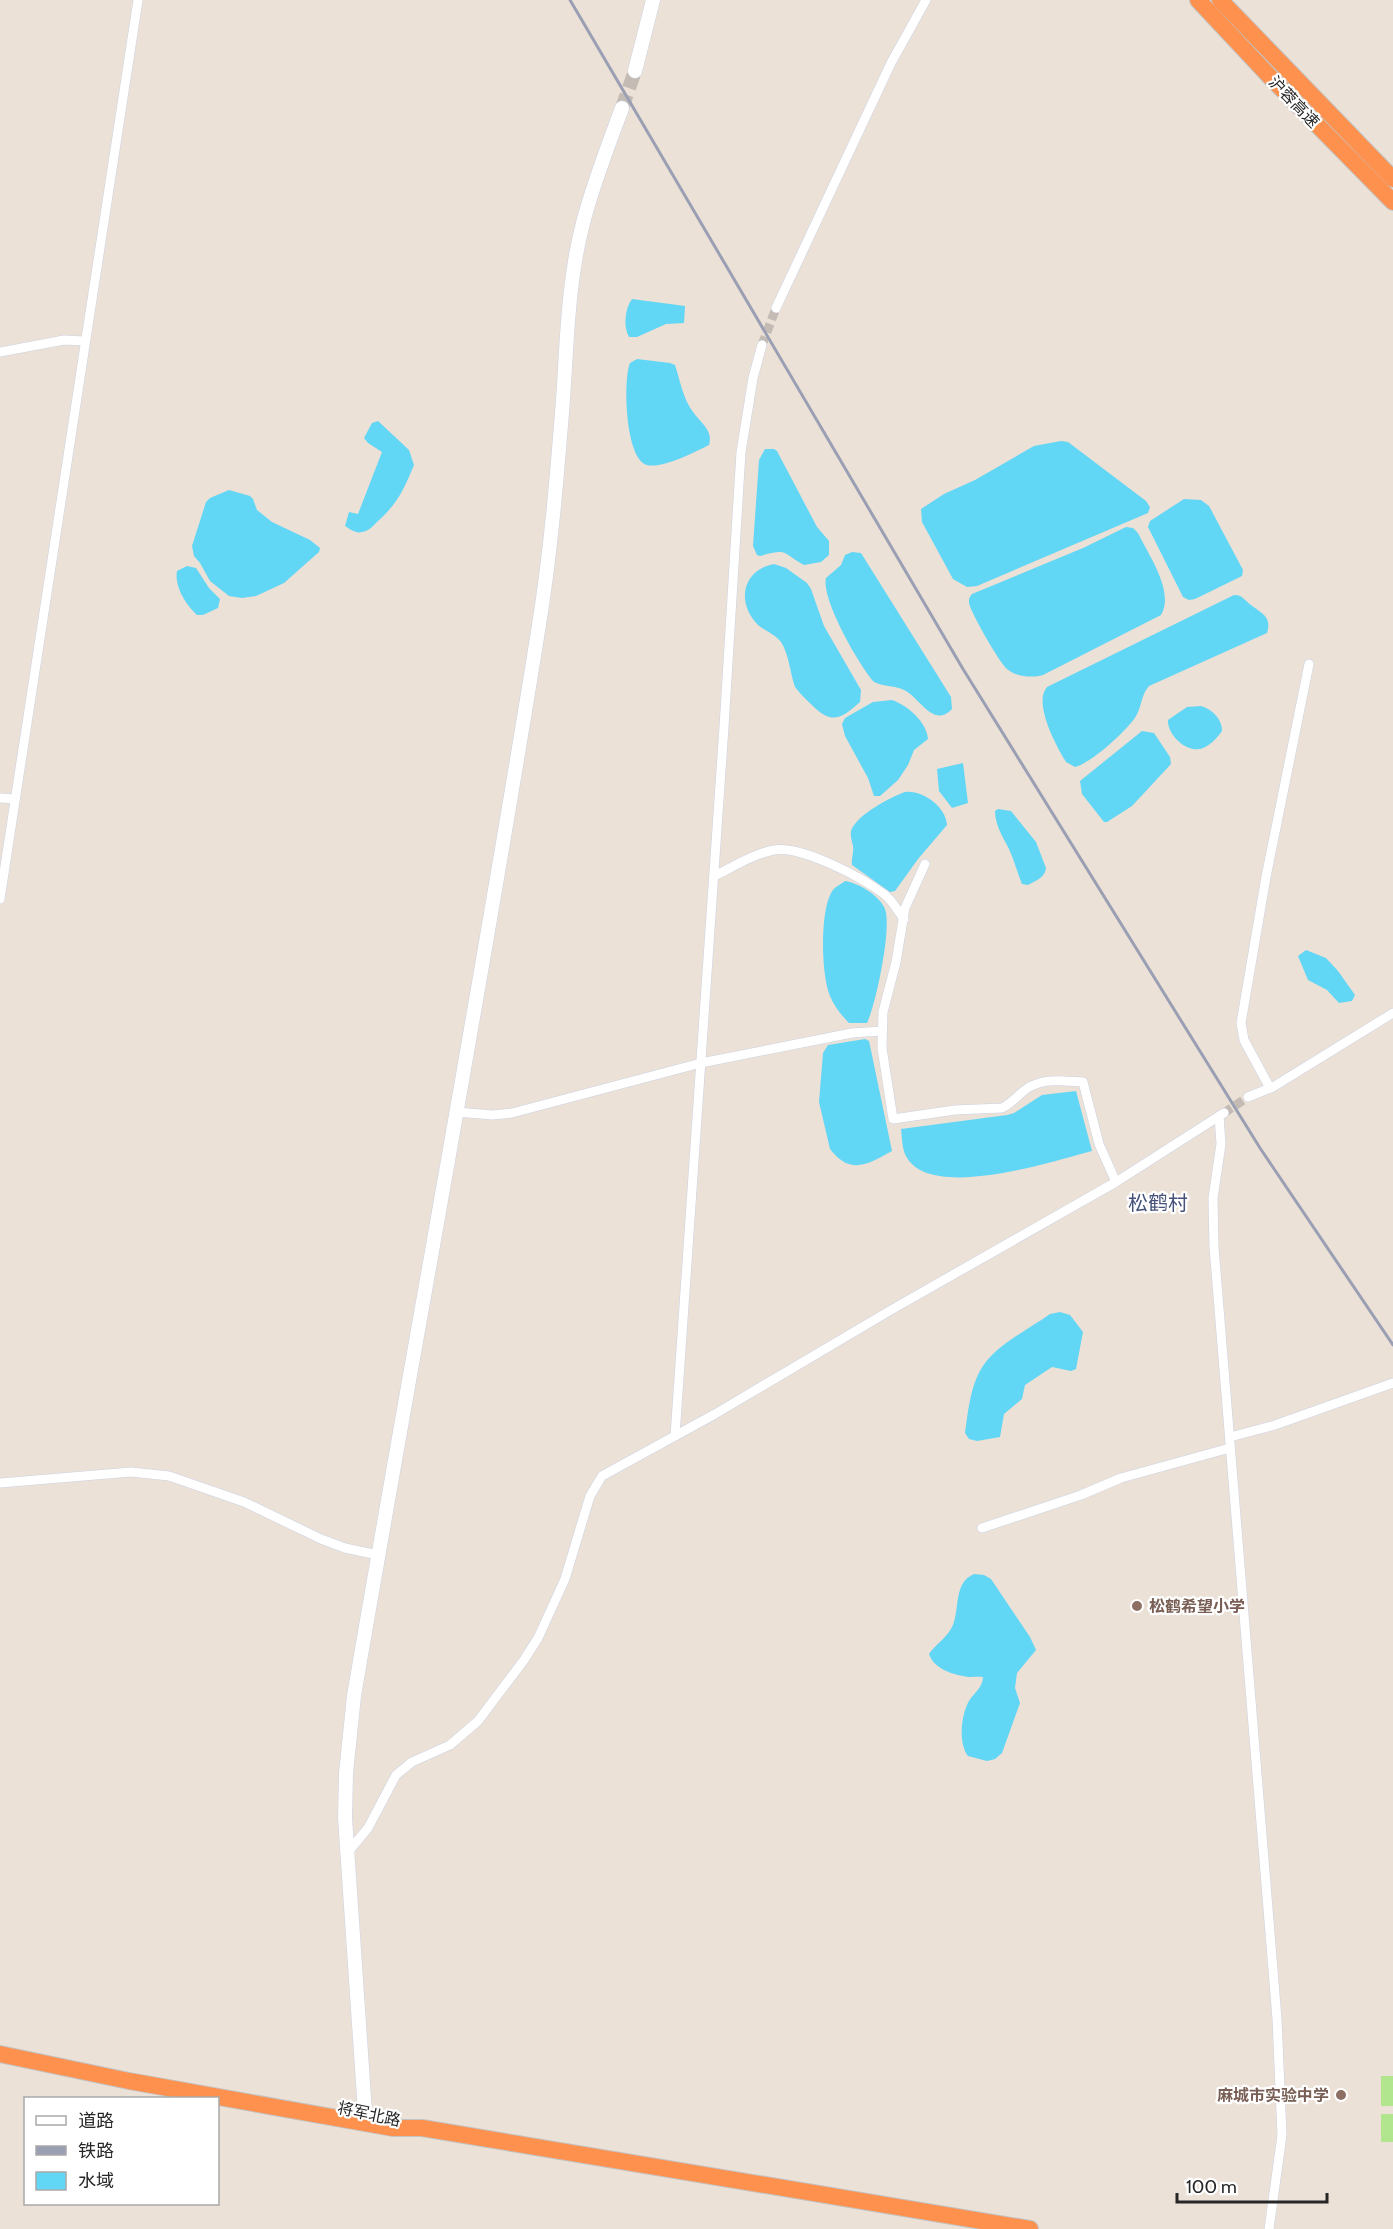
<svg xmlns="http://www.w3.org/2000/svg" width="1393" height="2229" font-family="Cabin,'Noto Sans SC',sans-serif">
	<style>
		.green { fill: #b1e68f }
		.water { fill: #62d6f5 }
		.lines { fill: none; stroke-linecap: round; stroke-linejoin: round }
		.street-tunnel { stroke: #c4bcb4; stroke-width: 9; stroke-dasharray: 9 4.5; stroke-linecap: butt }
		.secondary-tunnel { stroke: #c4bcb4; stroke-width: 14; stroke-dasharray: 14 7; stroke-linecap: butt }
		.street-casing { stroke: #ccd2e2; stroke-width: 10 }
		.secondary-casing { stroke: #ccd2e2; stroke-width: 15 }
		.highway-casing { stroke: #c3c3c3; stroke-width: 18 }
		.street { stroke: #fff; stroke-width: 9 }
		.secondary { stroke: #fff; stroke-width: 14 }
		.highway { stroke: #ff914e; stroke-width: 16 }
		.rail { stroke: #9a9fb3; stroke-width: 3 }
		.education-dot { fill: #8d6e63; stroke: #fff; stroke-width: 2 }
		.labels { text-anchor: middle; dominant-baseline: central; stroke-width: 4.5; stroke-linejoin: round; paint-order: stroke }
		.street-label { font-size: 16px; fill: #272727; stroke: #fff }
		.education-label { font-size: 16px; font-weight: bold; fill: #785e54; stroke: #fff; text-anchor: start }
		.quarter-label { font-size: 20px; fill: #465279; stroke: #fff }
	</style>
	<rect width="100%" height="100%" fill="#ebe1d7"/>
	<g class="green">
		<rect x="1381" y="2076" width="12" height="30"/>
		<rect x="1381" y="2114" width="12" height="28"/>
	</g>
	<g class="water">
		<path d="M632,299L685,306L684,323L666,324L637,337H629C623,327 625,308 632,299Z"/>
		<path d="M637,359L670,363L675,365C680,380 683,399 693,412C700,422 714,431 709,445C695,452 662,469 647,465C625,459 623,379 630,363Z"/>
		<path d="M378,421L409,450L414,465C404,489 398,503 378,521C374,525 369,531 362,532C356,534 350,529 345,526L349,512L358,514L382,452L368,443L364,438L372,423Z"/>
		<path d="M1061,441L1068,442L1146,501L1150,507L1148,513L977,586L967,587L953,579L922,522L921,509L944,494L975,480L1034,446Z"/>
		<path d="M765,449H774L777,451L817,527L829,541V555L821,562L804,565C781,553 790,548 760,556L757,555L753,546L759,460Z"/>
		<path d="M229,490L250,496L253,499L257,510L272,522L310,540L320,548L319,552L284,583L256,596L242,598L229,596L210,581L200,563L194,556L192,546L206,502L210,498Z"/>
		<path d="M1184,499L1201,500L1209,506L1243,570L1242,576L1195,599L1189,600L1183,597L1148,527L1150,521Z"/>
		<path d="M1126,527L1133,528L1138,533C1148,554 1175,592 1161,615L1043,675C1032,678 1016,677 1007,669C999,662 971,613 969,603C969,598 969,598 972,594L1083,548Z"/>
		<path d="M852,552L861,553L951,697L952,709C934,728 921,700 906,691C895,685 884,687 874,682C859,665 821,599 826,578L841,565L845,555Z"/>
		<path d="M774,564L786,568L807,583L811,589L824,626L861,690L860,702C843,717 833,725 815,708C808,701 801,695 795,687C790,673 789,654 781,642C775,634 765,631 758,625C736,603 742,570 774,564Z"/>
		<path d="M187,566L196,568L209,588L220,599L218,608L203,615H197C186,605 174,586 177,571Z"/>
		<path d="M1234,595C1243,595 1244,600 1251,605C1262,614 1272,616 1267,633L1149,686C1141,695 1142,706 1136,716C1128,730 1090,764 1075,767L1066,762C1056,746 1033,703 1047,687Z"/>
		<path d="M892,700C907,705 927,722 928,739L914,750L908,765L898,780L880,796H874L868,778L845,736L842,724L845,718L873,702Z"/>
		<path d="M1201,706C1212,709 1222,719 1222,731C1217,738 1209,747 1200,749C1185,752 1167,734 1168,720L1187,707Z"/>
		<path d="M1142,731L1154,733L1170,757L1171,764L1132,806L1107,822H1104L1082,794L1080,781Z"/>
		<path d="M963,763L968,803L952,808L939,791L937,769Z"/>
		<path d="M905,792C923,790 946,807 947,825L918,859L895,891L890,892L852,865C851,859 854,852 853,846C852,841 850,836 851,831C856,815 891,797 905,792Z"/>
		<path d="M998,809L1011,811L1036,842L1046,868C1045,878 1035,881 1028,885L1022,884C1017,872 1014,859 1008,847C1002,836 995,824 995,811Z"/>
		<path d="M845,881C859,883 880,896 885,909C892,928 876,1004 867,1023H849C841,1015 834,1006 830,996C821,974 820,914 831,893C834,887 840,885 845,881Z"/>
		<path d="M1306,950L1326,958L1338,971L1355,995L1352,1001L1339,1003L1327,990L1308,980L1298,956Z"/>
		<path d="M865,1039L869,1041L892,1151C867,1165 850,1175 830,1149L819,1102L823,1053L828,1045Z"/>
		<path d="M1076,1091L1092,1151C1054,1161 929,1202 906,1156C902,1149 902,1137 901,1129L1007,1115L1014,1113L1042,1095Z"/>
		<path d="M1060,1312L1070,1315L1083,1332L1076,1369L1071,1371L1052,1367L1025,1385L1022,1399L1004,1414L1000,1437L977,1441L969,1439L965,1433C968,1412 970,1388 981,1369C995,1345 1028,1330 1050,1314Z"/>
		<path d="M974,1574L984,1575L991,1579L1030,1637L1036,1650L1017,1673L1015,1688L1020,1703L1002,1753L995,1759L987,1761L968,1756C958,1743 961,1715 969,1701C974,1693 983,1687 983,1677C976,1676 970,1678 963,1676C950,1674 933,1667 929,1654C935,1645 945,1639 951,1629C961,1612 952,1583 974,1574Z"/>
	</g>
	<g class="lines">
		<g class="street-tunnel">
			<path d="M762,345L776,308"/>
			<path d="M1224,1113L1248,1097"/>
		</g>
		<path class="secondary-tunnel" d="M622,108L635,71"/>
		<g class="street-casing">
			<g id="street">
				<path d="M776,308L891,63L926,0"/>
				<path d="M0,352L64,340L84,341"/>
				<path d="M0,798L15,799"/>
				<path d="M925,864L905,908L896,962L883,1012L882,1048L893,1119L955,1110L1002,1108C1011,1104 1017,1096 1025,1090C1042,1077 1063,1081 1083,1082L1099,1144L1116,1182"/>
				<path d="M714,876C733,867 753,854 774,850C801,845 861,877 884,894C892,900 898,911 904,919"/>
				<path d="M0,899L138,0"/>
				<path d="M1270,1088L1244,1040L1241,1023L1266,877L1309,664"/>
				<path d="M1248,1097L1273,1087L1393,1013"/>
				<path d="M456,1112L493,1115L512,1113L701,1063L852,1033L882,1031"/>
				<path d="M1219,1116L1221,1144L1213,1198L1214,1247L1277,2019L1282,2135L1269,2229"/>
				<path d="M675,1436L724,727L741,452L753,378L762,345"/>
				<path d="M1230,1437L1275,1425L1393,1383"/>
				<path d="M0,1483L131,1472L169,1476L244,1502L321,1539L345,1548L378,1555"/>
				<path d="M982,1528L1081,1495L1121,1478L1230,1448"/>
				<path d="M348,1852L368,1828L396,1775L412,1762L450,1745L478,1721L524,1660L538,1638L565,1579L590,1496L602,1476L715,1414L891,1310L1116,1182L1224,1113"/>
			</g>
		</g>
		<g class="secondary-casing">
			<g id="secondary">
				<path d="M635,71L653,0"/>
				<path d="M365,2112L345,1818L346,1773L354,1696C415,1339 482,983 539,625C551,550 557,476 563,400C567,341 568,280 583,223C593,184 608,146 622,108"/>
			</g>
		</g>
		<g class="highway-casing">
			<g id="highway">
				<path d="M1198,0L1274,81L1393,202"/>
				<path d="M1220,0L1393,179"/>
				<path d="M0,2054L129,2081L393,2128H422L1030,2229"/>
			</g>
		</g>
		<use href="#street" class="street"/>
		<use href="#secondary" class="secondary"/>
		<use href="#highway" class="highway"/>
		<path class="rail" d="M570,0L963,669L1260,1148L1393,1345"/>
	</g>
	<g class="education-dot">
		<circle cx="1137" cy="1606" r="6"/>
		<circle cx="1341" cy="2095" r="6"/>
	</g>
	<g class="labels">
		<g class="street-label">
			<text transform="translate(1294 102) rotate(46)">沪蓉高速</text>
			<text transform="translate(369 2114) rotate(12)">将军北路</text>
		</g>
		<g class="education-label">
			<text x="1149" y="1606">松鹤希望小学</text>
			<text x="1329" y="2095" text-anchor="end">麻城市实验中学</text>
		</g>
		<g class="quarter-label">
			<text x="1158" y="1203">松鹤村</text>
		</g>
	</g>
	<rect x="24" y="2097" width="195" height="108" fill="#ffffff" stroke="#a9a9a9" stroke-width="1.5"/>
	<rect x="36" y="2116" width="30" height="9" fill="#ffffff" stroke="#a9a9a9" stroke-width="1.5"/>
	<text x="78" y="2127" font-size="18" fill="#272727">道路</text>
	<rect x="36" y="2146" width="30" height="9" fill="#9a9fb3" stroke="#a9a9a9" stroke-width="1.5"/>
	<text x="78" y="2157" font-size="18" fill="#272727">铁路</text>
	<rect x="36" y="2172" width="30" height="18" fill="#62d6f5" stroke="#a9a9a9" stroke-width="1.5"/>
	<text x="78" y="2187" font-size="18" fill="#272727">水域</text>
	<path d="M1177 2193v9h150v-9" fill="none" stroke="#272727" stroke-width="3"/>
	<text x="1186" y="2193" font-size="18" fill="#272727" stroke="#ffffff" stroke-width="4.5" paint-order="stroke">100 m</text>
</svg>
